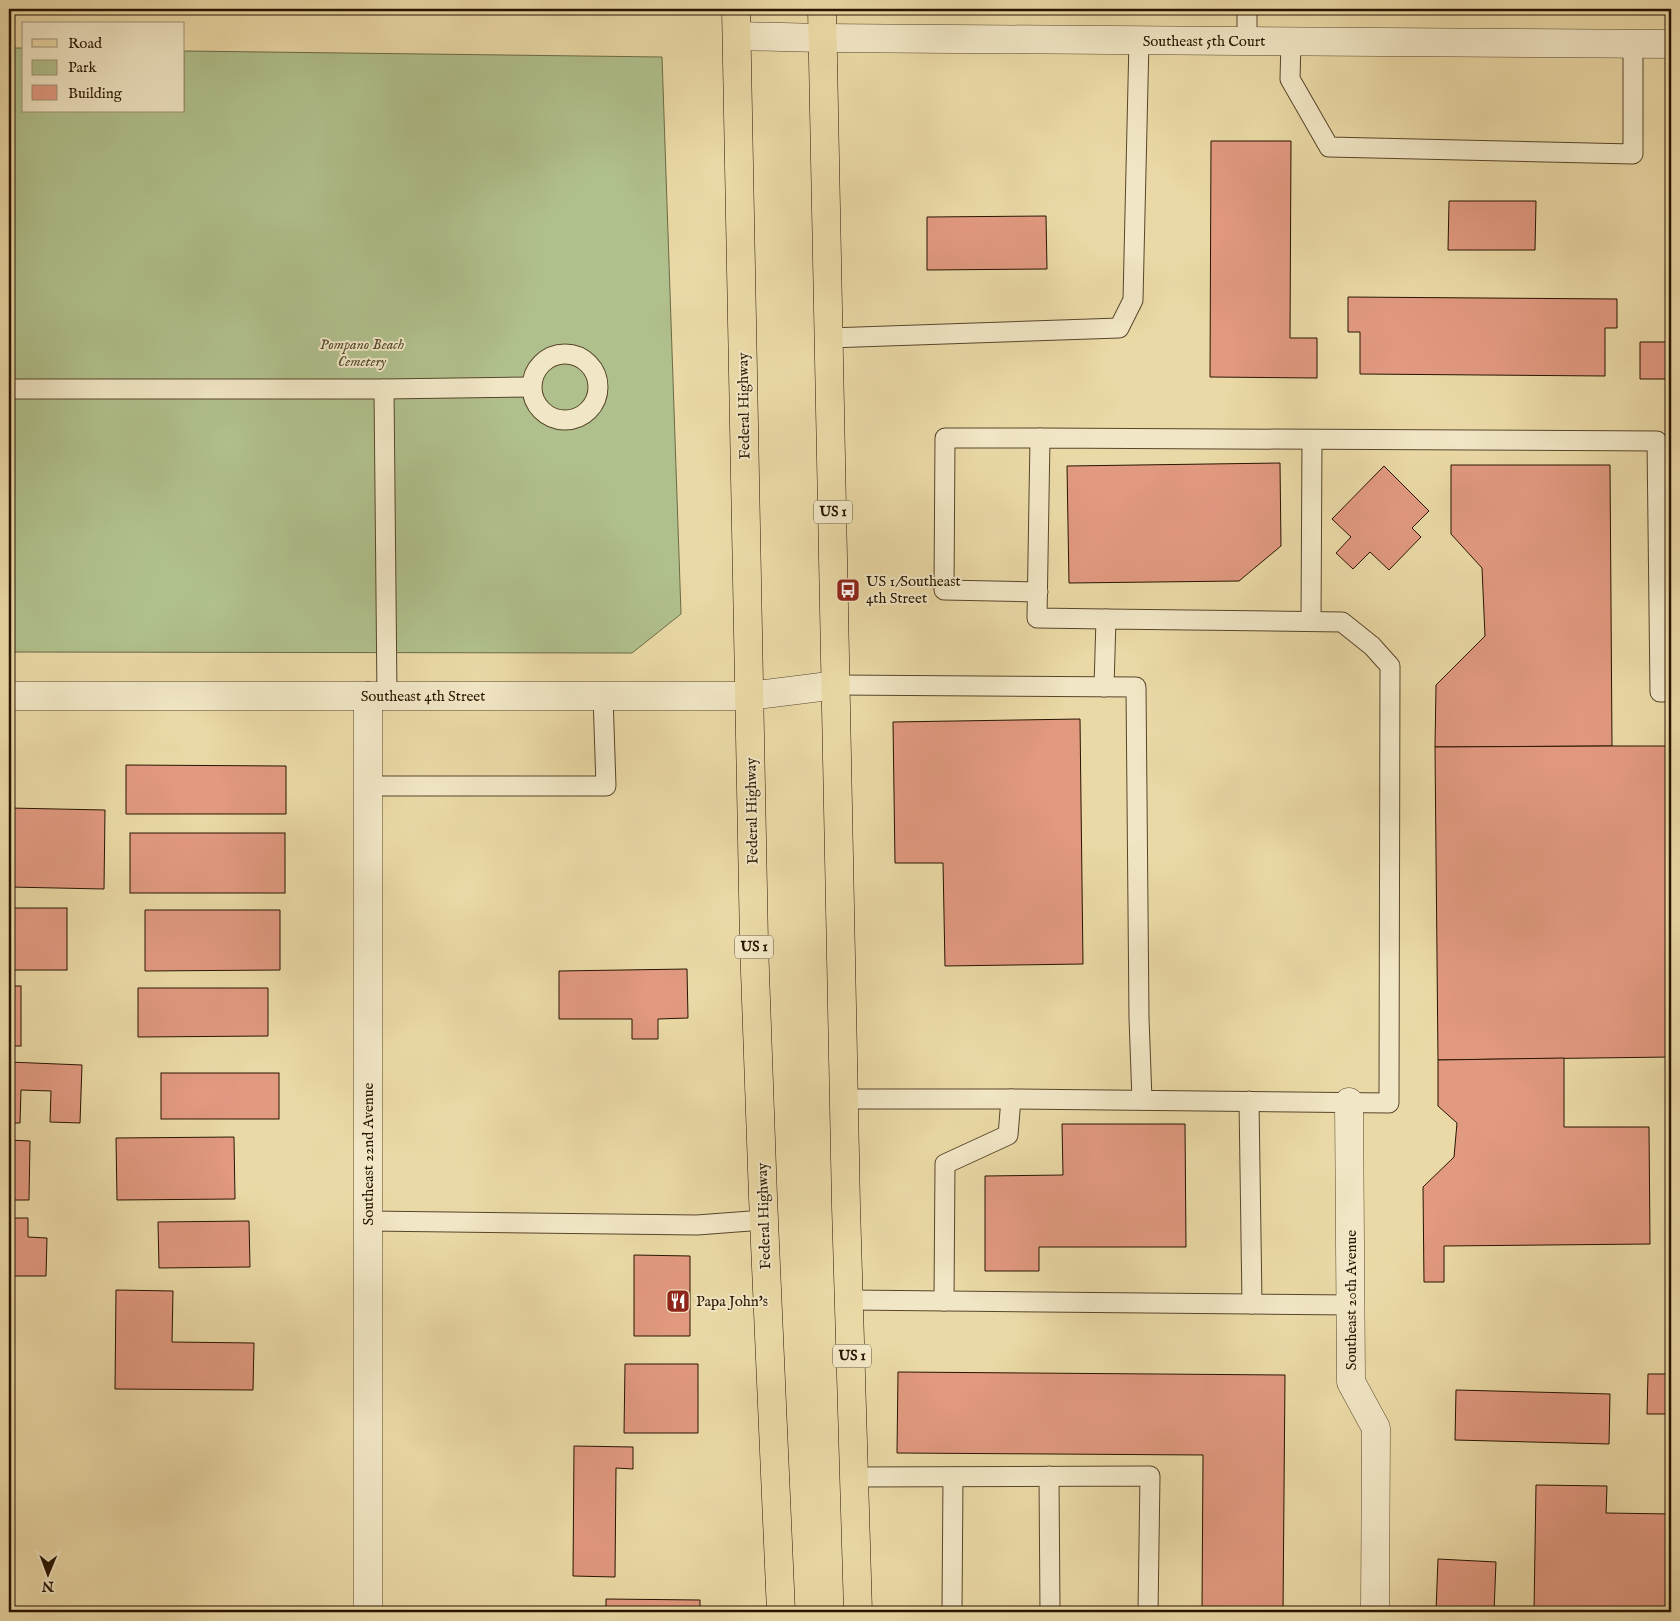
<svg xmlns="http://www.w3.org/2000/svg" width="1680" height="1621" font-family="'IM FELL English',serif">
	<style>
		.green { fill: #b0c08c; stroke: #6c6a46 }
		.building { fill: #e19980; stroke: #281501 }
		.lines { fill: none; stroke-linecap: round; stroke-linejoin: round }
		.lane-casing { stroke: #58462a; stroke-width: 21 }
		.street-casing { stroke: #58462a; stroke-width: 29 }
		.primary-casing { stroke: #281501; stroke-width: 29 }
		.lane { stroke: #f1e6c5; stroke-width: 19 }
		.street { stroke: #f1e6c5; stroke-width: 28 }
		.primary { stroke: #ead9a6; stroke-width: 28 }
		.labels { text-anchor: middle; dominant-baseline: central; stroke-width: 4; stroke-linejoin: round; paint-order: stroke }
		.shield { fill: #f1e6c5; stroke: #64543c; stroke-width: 1 }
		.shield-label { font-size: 14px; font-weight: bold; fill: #281501 }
		.street-label { font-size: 15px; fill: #281501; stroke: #f1e6c5 }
		.park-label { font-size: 15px; font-style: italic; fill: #51482b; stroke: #f1e6c5 }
		.poi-label { font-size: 15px; fill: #281501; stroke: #f1e6c5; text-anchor: start }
	</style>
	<rect width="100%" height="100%" fill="#ead9a6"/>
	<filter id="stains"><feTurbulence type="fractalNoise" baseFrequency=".004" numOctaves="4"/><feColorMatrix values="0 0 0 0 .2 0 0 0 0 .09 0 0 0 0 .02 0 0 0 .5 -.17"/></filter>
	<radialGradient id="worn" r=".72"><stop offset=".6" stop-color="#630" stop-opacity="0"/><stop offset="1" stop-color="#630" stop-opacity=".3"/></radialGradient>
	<path class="green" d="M9,48H24V111H184V51L662,57L681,614L632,653L9,652Z"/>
	<g class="building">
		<path d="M1211,141H1291L1290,338H1317V378L1210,377Z"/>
		<path d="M1668,141H1671V379H1640V342H1667Z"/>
		<path d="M1449,201H1536L1535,250H1448Z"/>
		<path d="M1046,216L1047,269L927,270V217Z"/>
		<path d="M1348,297L1617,299V328H1605V376L1360,374V332H1348Z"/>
		<path d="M1280,463L1281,546L1239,581L1069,583L1067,466Z"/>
		<path d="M1451,465H1610L1612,746L1435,747L1436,685L1485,636L1482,568L1451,534Z"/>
		<path d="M1384,466L1429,511L1412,528L1421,537L1389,570L1370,552L1353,569L1336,553L1351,537L1332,519Z"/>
		<path d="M1080,719L1083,964L945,966L943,863H895L893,722Z"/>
		<path d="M1612,746H1671V1057L1438,1060L1435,747Z"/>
		<path d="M126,765L286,766V814H126Z"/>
		<path d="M9,808L105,810L104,889L9,887Z"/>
		<rect x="130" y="833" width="155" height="60"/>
		<rect x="9" y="908" width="58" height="62"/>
		<path d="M145,910H280V970L145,971Z"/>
		<path d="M687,969L688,1018L658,1019V1039H632V1019H559V971Z"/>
		<rect x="9" y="986" width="12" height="60"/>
		<path d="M138,988H268V1036L138,1037Z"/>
		<path d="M1564,1058V1127H1649L1650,1244L1444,1246V1282H1424L1423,1187L1454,1157L1457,1123L1438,1106V1060Z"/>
		<path d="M9,1062L82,1065L80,1123L50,1122L51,1091L21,1090L20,1123H9Z"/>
		<rect x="161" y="1073" width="118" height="46"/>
		<path d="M1062,1124H1185L1186,1247H1039V1271H985V1176L1063,1175Z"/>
		<path d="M234,1137L235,1199L117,1200L116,1138Z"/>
		<path d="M9,1140L30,1141L29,1200H9Z"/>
		<path d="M9,1218H28V1237L47,1238L46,1276H9Z"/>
		<path d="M249,1221L250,1267L159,1268L158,1222Z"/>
		<path d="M634,1255L690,1256V1336H634Z"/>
		<path d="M116,1290L173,1291L172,1342L254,1343L253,1390L115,1389Z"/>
		<path d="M625,1364H698V1433H624Z"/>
		<path d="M898,1372L1285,1375L1283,1612H1202L1203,1455L897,1453Z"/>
		<path d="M1648,1374H1671V1414H1647Z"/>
		<path d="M1456,1390L1610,1394L1609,1444L1455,1440Z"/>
		<path d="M574,1446L633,1447V1469L616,1468L615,1577L573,1576Z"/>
		<path d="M1536,1485L1607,1486L1606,1513L1671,1514V1612H1534Z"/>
		<path d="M1438,1559L1496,1562L1494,1612L1436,1611Z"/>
		<path d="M606,1599L700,1600V1612H606Z"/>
	</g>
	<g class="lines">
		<g class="lane-casing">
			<g id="lane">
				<path d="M1247,41V9"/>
				<path d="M1291,41L1290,79L1329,147L1633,154V43"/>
				<path d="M829,338L1119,328L1133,300L1139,40"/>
				<circle cx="565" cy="387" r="33"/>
				<path d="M9,389H384L387,696"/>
				<path d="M384,389L531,387"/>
				<path d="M1038,592L944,590L945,438H1040"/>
				<path d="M1106,619L1037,618L1040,438L1657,441L1660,692H1671"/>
				<path d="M1311,621L1312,440"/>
				<path d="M837,685L1136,687L1139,1018L1142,1100"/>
				<path d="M368,786H606L603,696"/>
				<path d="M844,1099H1011L1389,1103L1390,666L1372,646L1342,622L1106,619L1104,687"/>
				<path d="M1249,1101L1252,1304L1351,1305"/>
				<path d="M368,1221L697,1225L764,1220"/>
				<path d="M850,1300L1252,1304"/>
				<path d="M944,1301L945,1164L1008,1135L1011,1099"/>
				<path d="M1049,1476L1050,1612"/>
				<path d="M855,1477L1150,1476L1148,1612"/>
				<path d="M952,1612L953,1477"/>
			</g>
		</g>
		<g class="street-casing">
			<g id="street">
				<path d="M737,36L822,38L1671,44"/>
				<path d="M9,696H749L837,685"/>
				<path d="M1349,1102L1351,1382L1376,1428L1375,1612"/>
				<path d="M368,1612V696"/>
			</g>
		</g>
		<g class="primary-casing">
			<g id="primary">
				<path d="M736,9L754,943L763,1197L781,1612"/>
				<path d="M822,9L846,1206L858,1612"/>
			</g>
		</g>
		<use href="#lane" class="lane"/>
		<use href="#street" class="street"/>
		<use href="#primary" class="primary"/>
	</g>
	<defs>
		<g id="bus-square" transform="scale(1.25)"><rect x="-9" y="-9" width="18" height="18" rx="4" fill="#8f2418" stroke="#f1e6c5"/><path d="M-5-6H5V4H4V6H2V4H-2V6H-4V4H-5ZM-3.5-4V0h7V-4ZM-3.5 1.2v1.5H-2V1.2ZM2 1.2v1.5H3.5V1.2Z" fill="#fff"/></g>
		<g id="restaurant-square" transform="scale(1.25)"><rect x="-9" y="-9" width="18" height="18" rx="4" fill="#8f2418" stroke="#f1e6c5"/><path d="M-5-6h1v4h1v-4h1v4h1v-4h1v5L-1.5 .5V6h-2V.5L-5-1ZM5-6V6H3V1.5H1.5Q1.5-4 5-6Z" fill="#fff"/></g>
	</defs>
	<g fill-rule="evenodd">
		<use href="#bus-square" x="848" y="590"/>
		<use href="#restaurant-square" x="678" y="1301"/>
	</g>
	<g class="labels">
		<g class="shield">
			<rect x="814" y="500.5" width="38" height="23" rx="4"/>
			<rect x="735" y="935.5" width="38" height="23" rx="4"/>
			<rect x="833" y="1344.5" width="38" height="23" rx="4"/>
		</g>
		<g class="shield-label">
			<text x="833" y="512">US 1</text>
			<text x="754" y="947">US 1</text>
			<text x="852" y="1356">US 1</text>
		</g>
		<g class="street-label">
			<text x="1204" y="41">Southeast 5th Court</text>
			<text transform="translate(744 406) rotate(-91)">Federal Highway</text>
			<text x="423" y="696">Southeast 4th Street</text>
			<text transform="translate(752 811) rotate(-91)">Federal Highway</text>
			<text transform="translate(368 1154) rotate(-90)">Southeast 22nd Avenue</text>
			<text transform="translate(764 1216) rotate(-92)">Federal Highway</text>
			<text transform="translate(1351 1300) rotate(-90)">Southeast 20th Avenue</text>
		</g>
		<g class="park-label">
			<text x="362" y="344">Pompano Beach<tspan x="362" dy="17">Cemetery</tspan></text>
		</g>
		<g class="poi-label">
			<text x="866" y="581">US 1/Southeast<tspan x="866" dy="17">4th Street</tspan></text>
			<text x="696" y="1301">Papa John's</text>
		</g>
	</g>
	<rect width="1680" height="1621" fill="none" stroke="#ead9a6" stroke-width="30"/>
	<rect x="10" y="10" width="1660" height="1601" fill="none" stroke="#281501" stroke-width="2.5"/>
	<rect x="15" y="15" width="1650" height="1591" fill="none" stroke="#281501"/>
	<rect x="22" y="22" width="162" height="90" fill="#f1e6c5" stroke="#a19277"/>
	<rect x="32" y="39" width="25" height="8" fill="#ead9a6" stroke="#a19277"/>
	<text x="68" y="48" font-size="15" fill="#281501">Road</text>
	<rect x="32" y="60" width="25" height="15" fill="#b0c08c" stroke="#a19277"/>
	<text x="68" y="72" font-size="15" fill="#281501">Park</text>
	<rect x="32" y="85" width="25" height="15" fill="#e19980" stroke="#a19277"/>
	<text x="68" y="98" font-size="15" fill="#281501">Building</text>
	<g transform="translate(48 1574) rotate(181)" stroke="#f1e6c5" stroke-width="4" paint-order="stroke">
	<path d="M0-4L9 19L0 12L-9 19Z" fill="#281501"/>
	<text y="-8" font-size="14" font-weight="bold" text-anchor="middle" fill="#281501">N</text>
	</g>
	<rect width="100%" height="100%" filter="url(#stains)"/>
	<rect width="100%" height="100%" fill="url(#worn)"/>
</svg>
